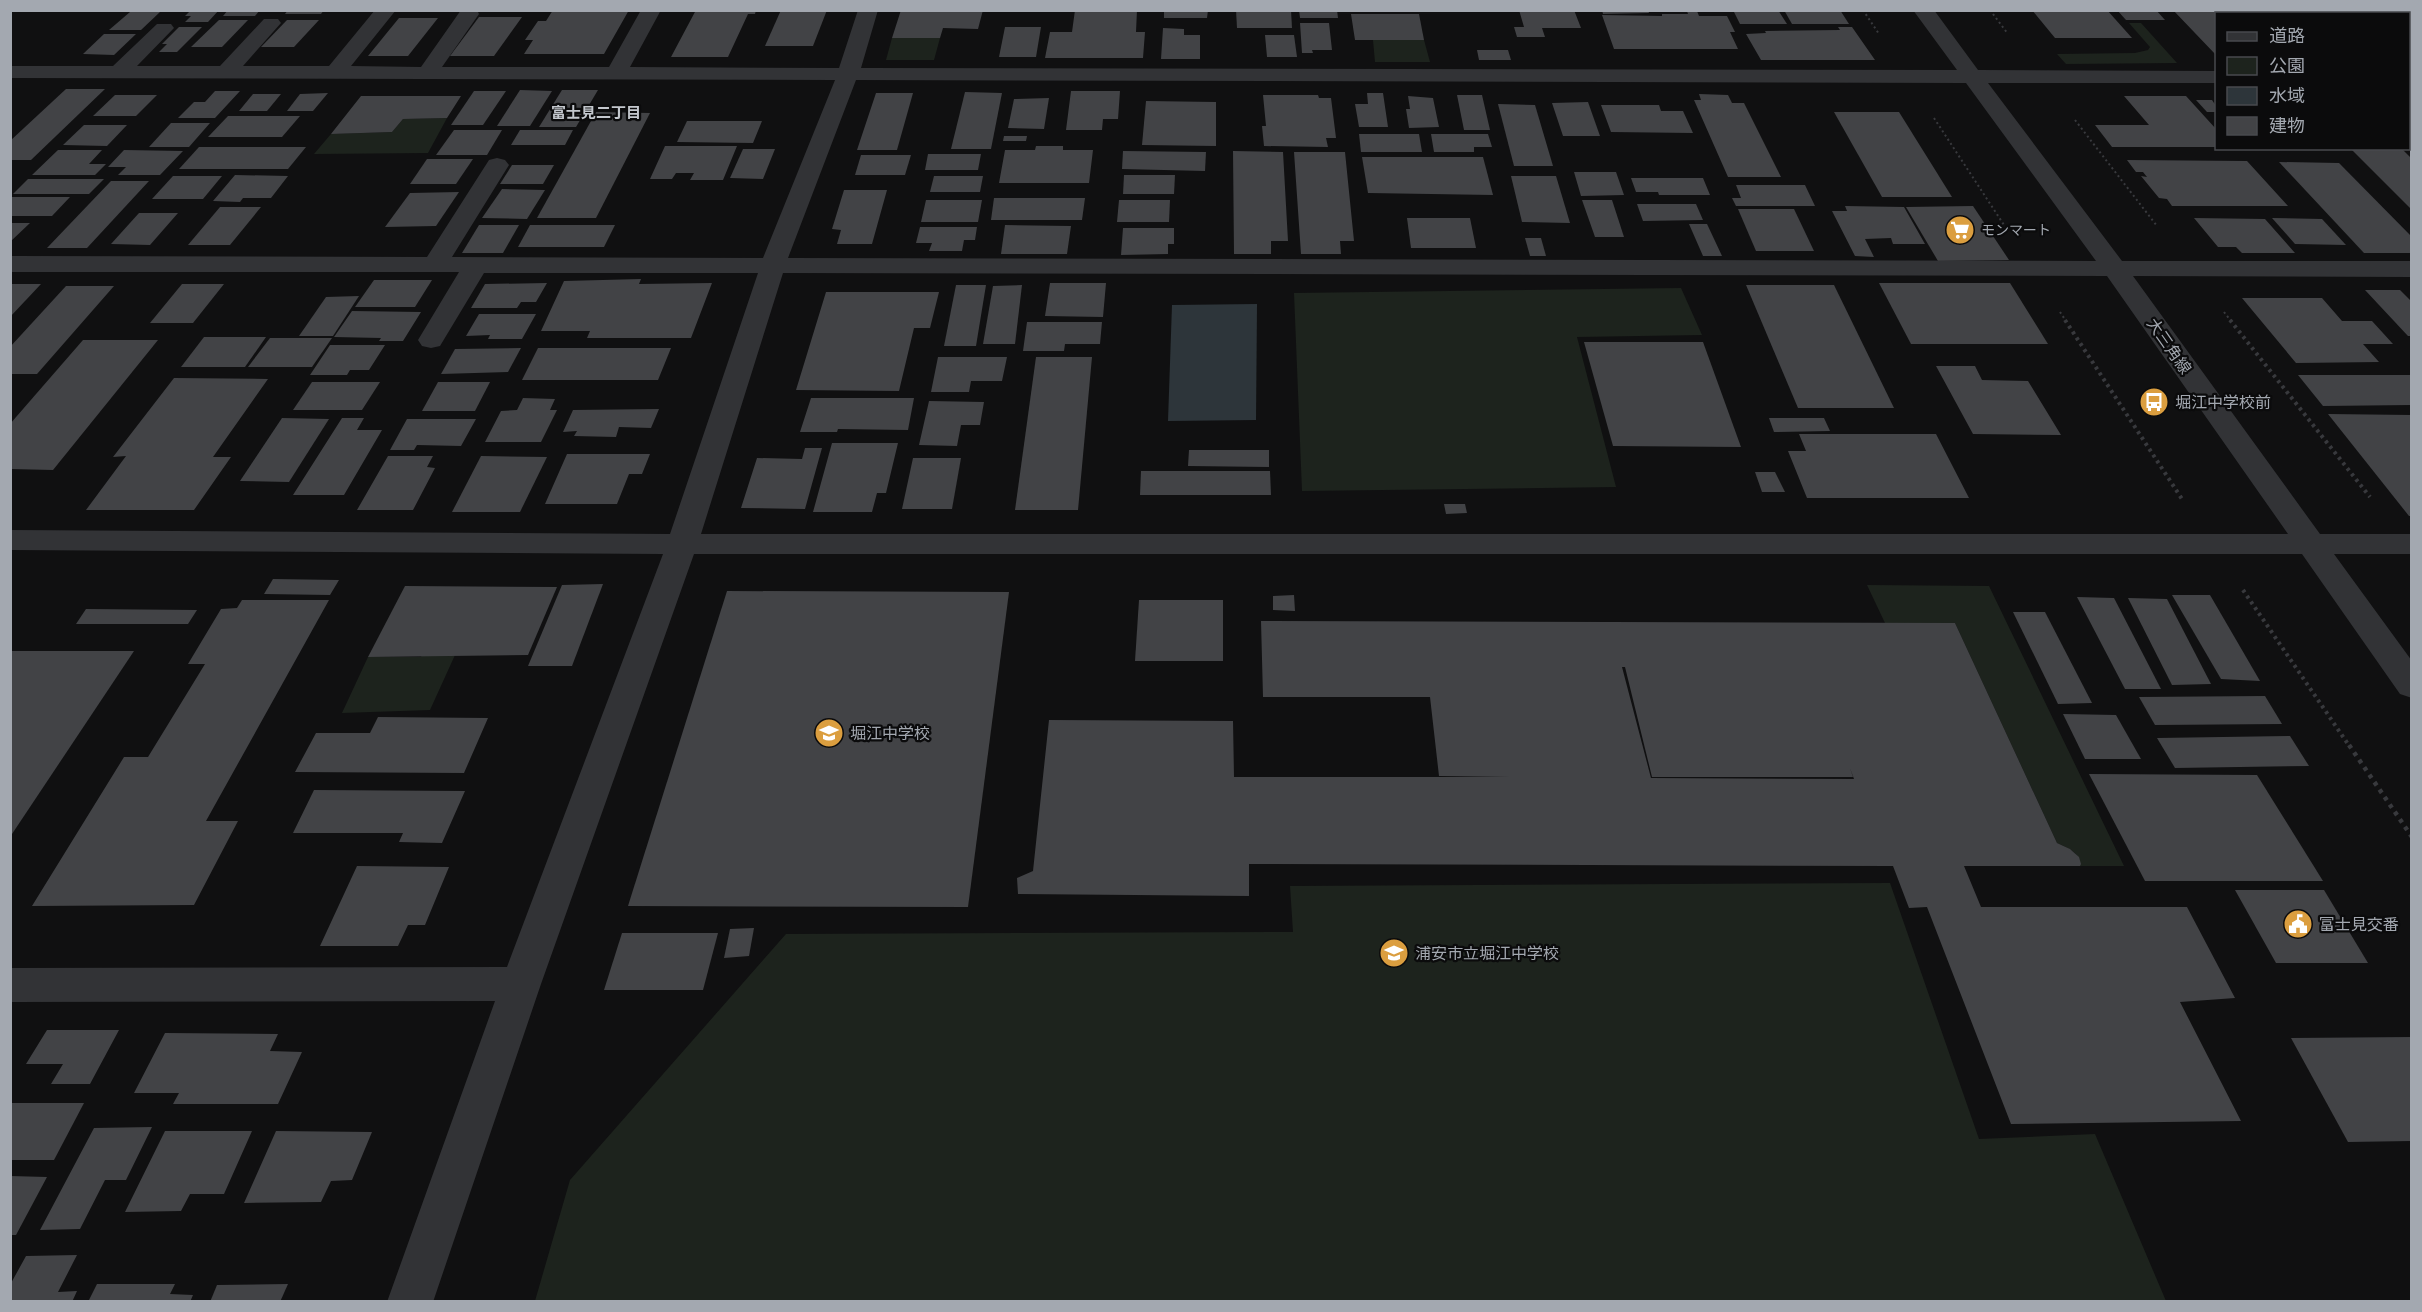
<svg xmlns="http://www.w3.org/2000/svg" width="2422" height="1312" font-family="Arial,'Noto Sans JP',sans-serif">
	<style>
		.green { fill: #1d231d }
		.water { fill: #2d353a }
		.building { fill: #424346; fill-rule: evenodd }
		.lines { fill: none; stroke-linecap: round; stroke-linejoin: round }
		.path-far2 { stroke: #38393d; stroke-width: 2; stroke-dasharray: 2 3; stroke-linecap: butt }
		.path-far1 { stroke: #38393d; stroke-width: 4; stroke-dasharray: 3 4; stroke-linecap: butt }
		.path { stroke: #38393d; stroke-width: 4.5; stroke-dasharray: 4 5; stroke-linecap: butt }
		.minor { fill: #323336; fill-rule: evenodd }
		.labels { text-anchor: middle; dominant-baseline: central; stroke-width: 4.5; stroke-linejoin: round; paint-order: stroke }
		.far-poi-label { font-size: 14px; fill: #a3a8b0; stroke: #0b0b0c; text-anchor: start }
		.far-neighbourhood-label { font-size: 15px; font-weight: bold; fill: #c3c7cd; stroke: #0b0b0c }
		.street-label { font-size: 16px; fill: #a3a8b0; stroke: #0b0b0c }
		.poi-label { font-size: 16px; fill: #a3a8b0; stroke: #0b0b0c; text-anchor: start }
	</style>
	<rect width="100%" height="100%" fill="#101011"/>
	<g class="green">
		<path d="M2129,23H2141L2177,63L2066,64L2057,54L2135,53L2148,50L2150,47Z"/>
		<path d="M892,38H940L934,60H886Z"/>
		<path d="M1373,40H1424L1430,62H1375Z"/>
		<path d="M447,118L428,153L314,154L331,134L392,132L403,119Z"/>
		<path d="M1681,288L1702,335L1577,337L1616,487L1302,491L1294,293Z"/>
		<path d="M1867,585L1989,586L2124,866H2080C2081,853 2068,848 2057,843L1955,623H1885Z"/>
		<path d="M422,655H455L430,710L342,713L368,657H421Z"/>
		<path d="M1890,883L1979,1139L2095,1134L2166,1301H535L570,1180L786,934L1293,932L1290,886Z"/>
	</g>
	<path class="water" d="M1257,304L1256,420L1168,421L1172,305Z"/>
	<g class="building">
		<path d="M191,10H219L208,22H185L191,16H185Z"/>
		<path d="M228,10H260L255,16H223Z"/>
		<path d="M288,10H324L321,14H285Z"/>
		<path d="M553,10H629L604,54H524L533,40H525L538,21H546Z"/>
		<path d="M696,10H756L755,14H748L728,57H671Z"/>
		<path d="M781,10H827L813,46H765Z"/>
		<path d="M901,10H983L978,29L943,28L940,38H892Z"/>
		<path d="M1075,10H1137L1136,32H1145L1143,58H1045L1050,32H1072Z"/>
		<path d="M1164,10H1208L1207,18H1164Z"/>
		<path d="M1236,10H1291L1292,28H1237Z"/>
		<path d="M1299,10H1337L1338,18H1300Z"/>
		<path d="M1519,10H1574L1581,28H1542L1545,37H1517L1514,27H1524Z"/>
		<path d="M1602,10H1648L1649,13L1603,14Z"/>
		<path d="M1733,10H1778L1787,24H1740Z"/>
		<path d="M1784,10H1840L1849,24H1792Z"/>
		<path d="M2032,10H2107L2132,38H2055Z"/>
		<path d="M2117,10H2156L2165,20H2126Z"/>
		<path d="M2173,10H2226L2229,14H2216V55Z"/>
		<path d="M2233,10H2284L2287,13L2237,14Z"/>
		<path d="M2402,10H2412V54H2408V14Z"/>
		<path d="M1687,11H1697L1699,16H1727L1735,32H1730L1738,49H1614L1602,15L1662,16V14H1688Z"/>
		<path d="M130,12H160L141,30H109Z"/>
		<path d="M1351,14H1419L1424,40H1355Z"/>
		<path d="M479,17H522L494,56H450Z"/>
		<path d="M399,18H438L408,56H368Z"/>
		<path d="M219,20H248L222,47H191Z"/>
		<path d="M287,20H319L294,47H261Z"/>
		<path d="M1300,23H1329L1332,50H1312L1313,53H1302Z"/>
		<path d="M179,27H202L177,52H159L167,44H162Z"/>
		<path d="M1005,27H1041L1036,57H999Z"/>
		<path d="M1838,27H1852L1875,60H1761L1746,34L1766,33L1765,31L1840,30Z"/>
		<path d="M1163,28L1184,29V35H1200V59H1161Z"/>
		<path d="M104,34H136L114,55L83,54Z"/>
		<path d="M1265,35H1294L1297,57H1267Z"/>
		<path d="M1477,50H1508L1511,60H1479Z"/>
		<path d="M66,89H105L31,160H10V141Z"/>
		<path d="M520,90L552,91L530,126H497Z"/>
		<path d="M562,90H598L576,127H539Z"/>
		<path d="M215,91H240L215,118H178L194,102H205Z"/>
		<path d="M474,91H506L483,125H451Z"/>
		<path d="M1071,91H1120L1118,119H1103L1102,130H1066Z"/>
		<path d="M965,92L1002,93L991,149H951Z"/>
		<path d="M328,93L313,111H287L300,94Z"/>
		<path d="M876,93H913L897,150H857Z"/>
		<path d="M1367,93H1383L1388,127H1359L1355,104H1368Z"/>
		<path d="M253,94H281L267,111H239Z"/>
		<path d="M1699,94L1728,95L1732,103H1744L1781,177H1728L1694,100H1701Z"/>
		<path d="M115,95H157L136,116H93Z"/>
		<path d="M1263,95H1318L1319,98H1331L1336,138H1326L1328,147L1264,146L1262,126H1266Z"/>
		<path d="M1457,95H1482L1490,130H1464Z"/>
		<path d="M361,96H461L447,118L403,119L392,132L331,134Z"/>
		<path d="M1408,96L1433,98L1439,127L1409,128L1406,109H1410Z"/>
		<path d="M2124,96H2186L2216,129V147H2112L2095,125H2149Z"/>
		<path d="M1049,98L1044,129L1008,128L1014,99Z"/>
		<path d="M2196,100H2212L2216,106V112H2207Z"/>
		<path d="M1146,101L1216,102V146L1142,145Z"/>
		<path d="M1588,102L1600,136H1563L1552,103Z"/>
		<path d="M1498,104L1535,105L1553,166H1514Z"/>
		<path d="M1601,105H1659L1661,111H1683L1693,133L1611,132Z"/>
		<path d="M596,112L650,113L596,218H537Z"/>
		<path d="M1834,112H1899L1952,197H1882Z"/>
		<path d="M228,116H300L282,137H208Z"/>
		<path d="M687,121H762L753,143L677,142Z"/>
		<path d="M171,123H210L189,147H149Z"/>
		<path d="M84,125H127L107,146L63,145Z"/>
		<path d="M454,130H502L487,155H436Z"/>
		<path d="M520,130H573L565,145H511Z"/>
		<path d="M1359,134H1419L1422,152H1361Z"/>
		<path d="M1431,134H1488L1492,147H1474V152H1434Z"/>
		<path d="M1004,136H1027L1026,141H1003Z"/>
		<path d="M665,146H737L723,180H690L694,173H676L672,179H650Z"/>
		<path d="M1036,146H1063V150H1093L1089,183H999L1005,150H1035Z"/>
		<path d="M199,147H306L288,169H179Z"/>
		<path d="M2350,148H2401L2412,159V210Z"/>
		<path d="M743,149H775L763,179L730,178Z"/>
		<path d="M58,150H102L89,164H106L95,175H32Z"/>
		<path d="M124,150L183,151L160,175H118L126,167H108Z"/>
		<path d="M1123,151L1206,152L1205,171L1122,169Z"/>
		<path d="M1233,151L1283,152L1288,241H1271V254H1234Z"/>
		<path d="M1294,152H1345L1354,241H1340L1341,254H1301Z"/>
		<path d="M928,154H981L978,170H925Z"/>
		<path d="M861,155H911L905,175H855Z"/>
		<path d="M1362,157H1483L1493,195L1368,193Z"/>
		<path d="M427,159H473L456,184H410Z"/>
		<path d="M2127,160L2247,161L2288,206H2172L2167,199L2159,198L2141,176L2147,177L2143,172H2136Z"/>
		<path d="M2279,162L2339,163L2412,237V253H2364Z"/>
		<path d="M512,165H554L543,184H500Z"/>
		<path d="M1574,172H1616L1624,195L1581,196Z"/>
		<path d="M235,175L288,176L271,198H243L240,202L213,201Z"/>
		<path d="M1124,175H1175L1174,194H1123Z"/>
		<path d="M173,176H222L203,199H152Z"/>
		<path d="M934,176H983L980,192H930Z"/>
		<path d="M1511,176H1556L1570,223L1522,222Z"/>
		<path d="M1631,178H1703L1710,195H1659L1658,192H1636Z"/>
		<path d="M28,179H104L89,194H13Z"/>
		<path d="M111,181H149L87,248H47Z"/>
		<path d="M1736,185H1805L1815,206H1736L1732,198H1741Z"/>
		<path d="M502,189L545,190L527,219L482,218Z"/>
		<path d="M844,190H887L872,244H837L841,230L832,229Z"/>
		<path d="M459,192L436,226L385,227L410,193Z"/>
		<path d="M10,197H70L52,216H10Z"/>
		<path d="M994,198H1085L1082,220H991Z"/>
		<path d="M926,200H982L978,222H921Z"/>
		<path d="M1119,200H1170L1169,222H1117Z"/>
		<path d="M1582,200H1612L1624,237H1595Z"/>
		<path d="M1637,204H1696L1703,220L1643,221Z"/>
		<path d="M1845,206L1904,207L1925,244H1893L1891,238L1865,239L1874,257L1855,256L1832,211H1847Z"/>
		<path d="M1973,206L2009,260L1938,261L1906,207Z"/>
		<path d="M220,207H261L230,245H188Z"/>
		<path d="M1738,209H1794L1814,251H1756Z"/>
		<path d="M139,213H178L150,245L111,244Z"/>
		<path d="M1407,218H1470L1476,248H1411Z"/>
		<path d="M2194,218L2265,219L2295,253H2242L2236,247H2218Z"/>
		<path d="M2272,218L2322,219L2346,245L2295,244Z"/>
		<path d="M10,223H30L10,242Z"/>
		<path d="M1689,224H1707L1722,256H1703Z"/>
		<path d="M479,225H519L503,253H462Z"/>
		<path d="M530,225H615L604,247H518Z"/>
		<path d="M1005,225L1071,226L1067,254H1001Z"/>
		<path d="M920,227H977L975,240H964L962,251H929L932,243H916Z"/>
		<path d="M1123,228H1174V244H1168V254L1121,255Z"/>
		<path d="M1525,238H1541L1546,256H1530Z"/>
		<path d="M641,279L639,284L712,283L691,338H587L590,331H541L564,281Z"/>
		<path d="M374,280H432L415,307H355Z"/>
		<path d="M547,283L536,302H521L517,308H471L485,284Z"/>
		<path d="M1050,283H1106L1103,317L1045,316Z"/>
		<path d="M1879,283H2010L2048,344H1911Z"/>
		<path d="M10,284H41L10,317Z"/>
		<path d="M182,284H224L193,323H150Z"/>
		<path d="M956,285H986L976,346H944Z"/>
		<path d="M1022,285L1015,344H983L993,286Z"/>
		<path d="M1746,285H1834L1894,408H1798Z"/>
		<path d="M66,286H114L37,374H10V347Z"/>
		<path d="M2365,290H2400L2412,302V336H2408Z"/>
		<path d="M826,292H939L930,328H914L899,391L796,390Z"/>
		<path d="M359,296L333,336H299L326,297Z"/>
		<path d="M2242,298H2322L2342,321H2372L2393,344H2363L2379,362L2296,363Z"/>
		<path d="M352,311L421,312L403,341H379L381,338L334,337Z"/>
		<path d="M479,314H536L522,339H488L490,335L466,336Z"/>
		<path d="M1027,322H1102L1100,344H1065L1064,351H1023Z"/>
		<path d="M204,337H266L245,367H181Z"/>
		<path d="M270,338H332L312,367H248Z"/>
		<path d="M83,340H158L53,470L10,469V424Z"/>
		<path d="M1584,342H1703L1741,447L1613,446Z"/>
		<path d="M330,345H385L369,370H350L347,375H310Z"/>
		<path d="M521,348L508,372L441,374L455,349Z"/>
		<path d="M538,348H671L658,380H522Z"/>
		<path d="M938,357H1007L1002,381H971L969,392H931Z"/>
		<path d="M1036,357H1092L1078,510H1015Z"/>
		<path d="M1936,366H1975L1982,380L2028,381L2061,435L1973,434Z"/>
		<path d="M2298,375H2412V405L2323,406Z"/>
		<path d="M174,378L268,379L213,457H231L194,510H86L126,456L113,457Z"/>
		<path d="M312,382H380L362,410H293Z"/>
		<path d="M438,382H490L475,411H422Z"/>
		<path d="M523,398L555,399L550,410H557L541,442H485L501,411L517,410Z"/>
		<path d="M811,398H914L908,430L838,429L837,432H800Z"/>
		<path d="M929,401L984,402L980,425H961L957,446L919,445Z"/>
		<path d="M659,409L651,428L619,427L616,437L574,436L577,431L563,432L573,410Z"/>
		<path d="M2328,414L2412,415V516H2409Z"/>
		<path d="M282,418L329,419L289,482L240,481Z"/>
		<path d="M342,418H364L357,430H382L344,495H293Z"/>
		<path d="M1769,418H1824L1830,431L1774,432Z"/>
		<path d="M407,419H476L461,446L417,445L414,450H390Z"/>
		<path d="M1799,434H1936L1969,498H1807L1788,451H1806Z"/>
		<path d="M832,443H898L886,493H877L872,512H813Z"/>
		<path d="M805,448H822L805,509L741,508L757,458L802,459Z"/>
		<path d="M1189,450H1269V467L1188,466Z"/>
		<path d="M567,454H650L642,474H629L617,504H545Z"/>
		<path d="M388,456H433L427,467L435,468L413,510H357Z"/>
		<path d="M481,456L547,457L520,512H452Z"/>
		<path d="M913,458H961L952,509H902Z"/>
		<path d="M1141,471H1270L1271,495H1140Z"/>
		<path d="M1755,472H1775L1785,492H1762Z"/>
		<path d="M1444,504H1465L1467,513L1446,514Z"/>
		<path d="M273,579L339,580L330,595L264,594Z"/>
		<path d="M603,584L572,666H528L562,585Z"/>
		<path d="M405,586L557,587L528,655L368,657Z"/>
		<path d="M727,591L1009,592L968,907L628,906Z"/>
		<path d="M1294,595L1295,611L1273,610V596Z"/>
		<path d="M2172,595H2210L2260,681L2221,679Z"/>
		<path d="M2077,597L2114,598L2161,689H2125Z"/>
		<path d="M2128,598L2167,599L2211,684L2172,685Z"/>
		<path d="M242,600H329L206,821H238L194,905L32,906L124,757H148L205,664H188L221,609L237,608Z"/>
		<path d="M1139,600H1223V661H1135Z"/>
		<path d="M86,609L197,610L188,624H76Z"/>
		<path d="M2013,612H2045L2092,703L2058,704Z"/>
		<path d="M1261,621L1955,623L2057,843L2070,849L2079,857L2081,864L2080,866H1964L1981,907H2187L2235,998L2180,1002L2241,1121L2011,1124L1927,907L1909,908L1893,866L1249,864V896L1018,894L1017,878L1033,871L1049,720L1233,721L1234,777H1509L1439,776L1430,697H1263ZM1622,667H1625L1652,777H1853L1850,768L1854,779L1651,778Z"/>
		<path d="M11,651H134L10,837V652Z"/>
		<path d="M2265,696L2282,724L2155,725L2139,697Z"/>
		<path d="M2063,714L2116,715L2141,759H2085Z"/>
		<path d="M378,717L488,718L464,773L295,772L316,733H370Z"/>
		<path d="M2290,736L2309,766L2175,768L2157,738Z"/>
		<path d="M2089,774L2257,775L2323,881H2145Z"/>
		<path d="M314,790L465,791L442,843L399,842L403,833H293Z"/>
		<path d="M357,866L449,867L425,925H408L398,946H320Z"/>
		<path d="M2235,890H2324L2368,963H2276Z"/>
		<path d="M754,928L749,956L724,958L730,929Z"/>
		<path d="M622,933H718L703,990H604Z"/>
		<path d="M47,1030H119L90,1084H51L63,1064H26Z"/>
		<path d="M165,1033L278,1034L270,1051L302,1052L278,1104H173L179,1093H134Z"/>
		<path d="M2412,1037V1141L2348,1142L2291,1038Z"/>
		<path d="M10,1103H84L54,1160H10Z"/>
		<path d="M152,1127L126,1180H105L80,1229L40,1230L94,1128Z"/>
		<path d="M165,1131H252L224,1194H190L181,1211L125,1212Z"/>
		<path d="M276,1131L372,1132L352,1180L331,1181L321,1202L244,1203Z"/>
		<path d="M10,1176L47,1177L16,1235H10Z"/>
		<path d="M77,1255L58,1292L77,1291L72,1302H10V1285L26,1256Z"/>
		<path d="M97,1284H175L170,1294L193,1295L190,1302H88Z"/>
		<path d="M288,1284L280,1302H210L217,1285Z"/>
	</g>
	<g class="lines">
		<g class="path-far2">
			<path d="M1863,10L1879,34"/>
			<path d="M1990,10L2008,34"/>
			<path d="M1934,118L2004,225"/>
			<path d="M2075,120L2157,226"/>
			<path d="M2060,312L2066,321"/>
			<path d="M2224,312L2231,321"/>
		</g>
		<g class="path-far1">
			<path d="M2065,320L2182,499"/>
			<path d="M2230,320L2370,497"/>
			<path d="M2243,590L2350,747"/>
		</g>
		<path class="path" d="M2349,745L2412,837"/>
		<g class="minor">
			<path d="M375,10H396L351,66L421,67L461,10H477L479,14L442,67H609L641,10H661L630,67L839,68L858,10H878L861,68L1957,70L1913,10H1934L1978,70L2216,71V83H1988L2122,261H2412V277L2133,276L2320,534H2412V554H2334L2412,661V698L2400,694L2302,554H694L541,984L433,1302H387L495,1001L10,1002V968L507,967L663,554L10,550V530L670,534L758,273H484L440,346L431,348L422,346L418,340L459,272H10V256L427,257L489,160L497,158L505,160L509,165L452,257L763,258L835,80L10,78V66H113L157,24H171L174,28L137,66H220L264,19H278L281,23L243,66H329ZM856,80L1966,83L2096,261L788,258ZM783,273L2107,276L2288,534H701Z"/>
			<rect x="2408" y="71" width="4" height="12"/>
		</g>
	</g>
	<defs>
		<g id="supermarket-disc" transform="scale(1.5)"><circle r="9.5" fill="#db9e3f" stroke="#0b0b0c"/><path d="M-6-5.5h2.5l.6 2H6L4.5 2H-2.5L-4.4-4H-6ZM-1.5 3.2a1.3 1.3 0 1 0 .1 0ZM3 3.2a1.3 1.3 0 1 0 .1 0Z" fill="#fff"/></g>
		<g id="bus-disc" transform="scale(1.5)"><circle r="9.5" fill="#db9e3f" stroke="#0b0b0c"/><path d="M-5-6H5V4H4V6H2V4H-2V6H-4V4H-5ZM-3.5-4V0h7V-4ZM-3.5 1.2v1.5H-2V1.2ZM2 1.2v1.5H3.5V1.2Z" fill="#fff"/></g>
		<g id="school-disc" transform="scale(1.5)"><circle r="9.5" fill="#db9e3f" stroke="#0b0b0c"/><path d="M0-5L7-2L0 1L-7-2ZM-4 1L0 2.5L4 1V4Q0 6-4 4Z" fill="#fff"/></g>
		<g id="civic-disc" transform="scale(1.5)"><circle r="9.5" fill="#db9e3f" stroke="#0b0b0c"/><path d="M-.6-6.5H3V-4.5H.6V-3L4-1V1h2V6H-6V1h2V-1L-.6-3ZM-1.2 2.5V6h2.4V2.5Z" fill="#fff"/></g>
	</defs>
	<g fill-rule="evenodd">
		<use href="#supermarket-disc" x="1960" y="230"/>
		<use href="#bus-disc" x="2154" y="402"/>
		<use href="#school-disc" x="829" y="733"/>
		<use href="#civic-disc" x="2298" y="924"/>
		<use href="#school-disc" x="1394" y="953"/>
	</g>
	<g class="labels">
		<g class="far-poi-label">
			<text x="1981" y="230">モンマート</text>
		</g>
		<g class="far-neighbourhood-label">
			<text x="596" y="112">富士見二丁目</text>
		</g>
		<g class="street-label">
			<text transform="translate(2169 346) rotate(55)">大三角線</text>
		</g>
		<g class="poi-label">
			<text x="2175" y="402">堀江中学校前</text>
			<text x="850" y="733">堀江中学校</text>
			<text x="2319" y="924">富士見交番</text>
			<text x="1415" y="953">浦安市立堀江中学校</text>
		</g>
	</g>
	<rect width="2422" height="1312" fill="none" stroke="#a3a8b0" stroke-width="24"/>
	<rect x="2215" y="12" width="195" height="138" fill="#0b0b0c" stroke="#484a4e" stroke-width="1.5"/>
	<rect x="2227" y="32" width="30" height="9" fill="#323336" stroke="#484a4e" stroke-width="1.5"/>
	<text x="2269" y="42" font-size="18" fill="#a3a8b0">道路</text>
	<rect x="2227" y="57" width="30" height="18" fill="#1d231d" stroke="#484a4e" stroke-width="1.5"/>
	<text x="2269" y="72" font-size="18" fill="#a3a8b0">公園</text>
	<rect x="2227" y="87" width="30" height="18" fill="#2d353a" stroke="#484a4e" stroke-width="1.5"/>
	<text x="2269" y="102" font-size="18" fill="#a3a8b0">水域</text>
	<rect x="2227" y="117" width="30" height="18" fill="#424346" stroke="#484a4e" stroke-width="1.5"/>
	<text x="2269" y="132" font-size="18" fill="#a3a8b0">建物</text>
</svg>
